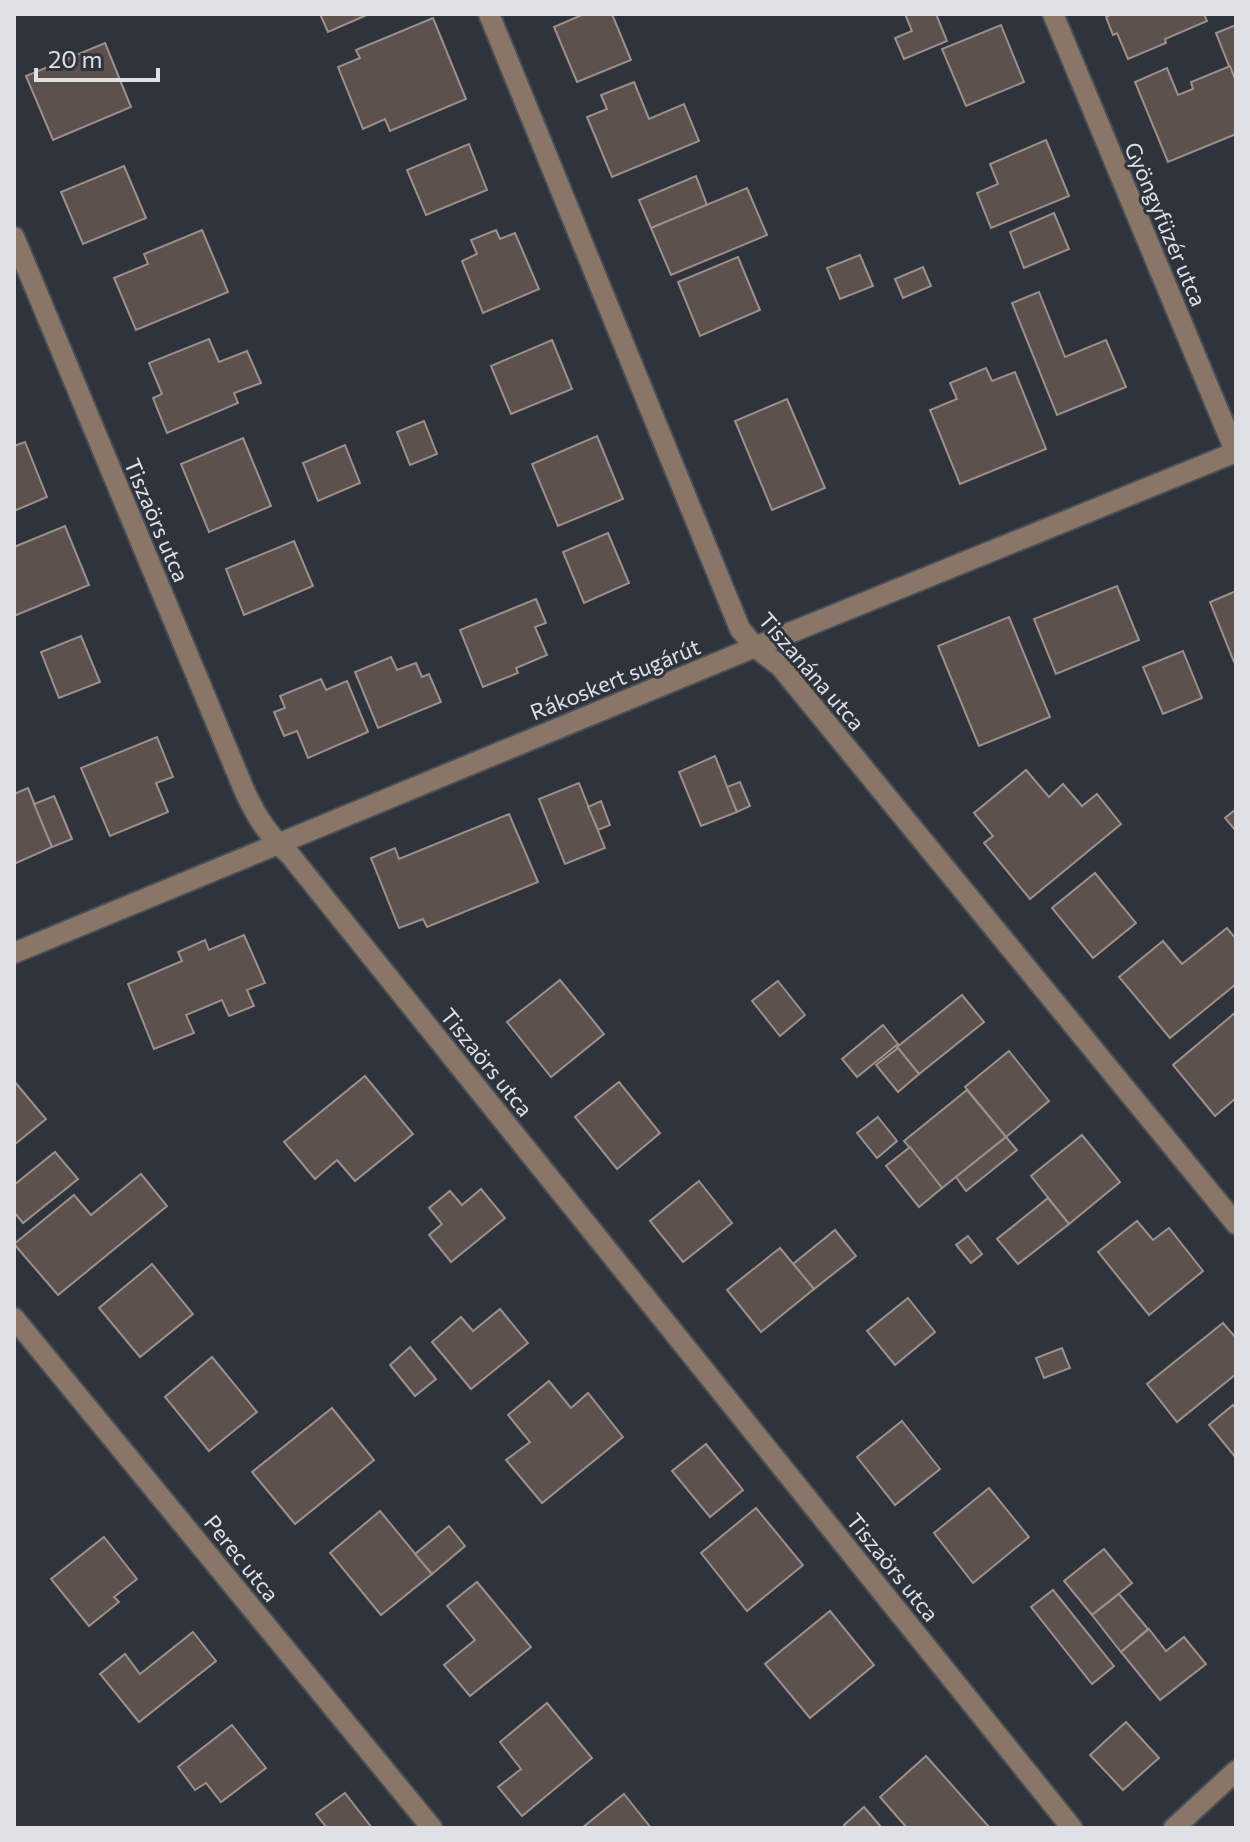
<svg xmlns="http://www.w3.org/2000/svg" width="1250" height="1842" font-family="Commissioner,sans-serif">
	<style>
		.building { fill: #5d514e; stroke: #9c8f8c; stroke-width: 2 }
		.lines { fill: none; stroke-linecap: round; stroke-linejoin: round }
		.minor-casing { stroke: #4b4f57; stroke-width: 24 }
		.minor { stroke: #897667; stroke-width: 20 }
		.labels { text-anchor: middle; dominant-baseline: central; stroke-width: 6; stroke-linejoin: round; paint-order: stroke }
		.street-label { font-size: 22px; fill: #dfe1e7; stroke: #2f333b }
	</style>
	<rect width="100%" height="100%" fill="#2f333b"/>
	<g class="building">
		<path d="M320,14H369L328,32Z"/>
		<path d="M584,14H612L631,60L577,82L554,27Z"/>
		<path d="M905,14H936L947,41L904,59L895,38L912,31Z"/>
		<path d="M1112,14H1204L1207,21L1165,39L1166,43L1128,59L1117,33L1113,35L1106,17Z"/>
		<path d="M433,18L466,99L390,131L385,119L363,129L338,67L360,58L356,50Z"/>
		<path d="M1001,25L1024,82L966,106L942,49Z"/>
		<path d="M1236,25V75L1233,76L1216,33Z"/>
		<path d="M105,43L131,107L53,140L26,76Z"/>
		<path d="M1230,66L1236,82V134L1168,162L1135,82L1167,68L1178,95L1193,89L1191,82Z"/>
		<path d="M634,82L649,119L684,104L699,141L612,177L587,117L607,109L601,95Z"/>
		<path d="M1046,140L1069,196L991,228L977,193L998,184L990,164Z"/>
		<path d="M469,144L487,190L426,215L407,170Z"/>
		<path d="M124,166L146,218L83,244L61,192Z"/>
		<path d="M696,176L707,205L651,228L639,200Z"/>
		<path d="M747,188L767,235L671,275L651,228Z"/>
		<path d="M1054,213L1069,249L1024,268L1010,232Z"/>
		<path d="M202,230L228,292L136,330L114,278L148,264L144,254Z"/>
		<path d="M496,230L500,239L515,233L539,289L483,313L462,261L477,254L471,240Z"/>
		<path d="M860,255L873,286L840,299L827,268Z"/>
		<path d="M738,257L760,310L700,336L678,282Z"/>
		<path d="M923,267L931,286L903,298L895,279Z"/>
		<path d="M1039,292L1065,357L1106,340L1126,387L1057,415L1012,303Z"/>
		<path d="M209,339L219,362L247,351L261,383L234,393L238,403L167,433L153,398L162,394L149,363Z"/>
		<path d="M552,340L572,389L511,414L491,366Z"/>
		<path d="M986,368L992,381L1015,372L1046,449L960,484L930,410L957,399L950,383Z"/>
		<path d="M787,399L825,488L772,510L735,421Z"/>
		<path d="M424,421L437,454L410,465L397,432Z"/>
		<path d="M597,436L623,499L558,526L532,464Z"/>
		<path d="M243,438L271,506L209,532L181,464Z"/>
		<path d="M25,442L47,497L14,511V446Z"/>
		<path d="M345,445L360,483L318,501L303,463Z"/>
		<path d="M65,526L89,585L14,616V547Z"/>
		<path d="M608,533L629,583L584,603L563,552Z"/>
		<path d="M294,541L313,586L244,615L226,569Z"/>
		<path d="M1117,586L1139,640L1056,674L1034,619Z"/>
		<path d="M1236,591V662H1234L1210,602Z"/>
		<path d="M536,599L546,623L535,627L547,655L516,668L518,673L483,687L460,630Z"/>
		<path d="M1009,617L1050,717L979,746L938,646Z"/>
		<path d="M81,636L100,682L59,698L41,652Z"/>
		<path d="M1183,651L1202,698L1163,714L1143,667Z"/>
		<path d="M391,657L397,670L416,663L422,677L429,674L441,702L378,728L355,672Z"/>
		<path d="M321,679L326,690L347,681L368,732L308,758L297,731L284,736L274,712L285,708L280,696Z"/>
		<path d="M157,737L173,777L156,783L168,812L110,836L81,768Z"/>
		<path d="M715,756L737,812L701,826L679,772Z"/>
		<path d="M1026,770L1049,797L1063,784L1082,806L1097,794L1121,824L1030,899L984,843L993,836L974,813Z"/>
		<path d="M740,782L750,806L737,812L727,787Z"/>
		<path d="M579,783L605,848L565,864L539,799Z"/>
		<path d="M28,788L52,847L14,864V794Z"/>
		<path d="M54,796L72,839L52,847L34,804Z"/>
		<path d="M601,801L610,825L598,830L588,807Z"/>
		<path d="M1236,809V831L1225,818Z"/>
		<path d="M509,814L538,882L427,927L423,919L399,928L371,858L395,848L399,859Z"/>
		<path d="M1095,873L1136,923L1093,958L1052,908Z"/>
		<path d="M1227,928L1236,939V984L1170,1038L1119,977L1163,941L1182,964Z"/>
		<path d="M244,935L265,983L247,990L254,1006L229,1016L222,1000L186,1015L194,1033L154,1049L128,984L182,961L178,952L205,940L209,950Z"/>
		<path d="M560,980L604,1034L551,1077L507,1022Z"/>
		<path d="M778,981L805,1015L780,1036L752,1001Z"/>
		<path d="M962,995L984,1022L919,1074L897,1047Z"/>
		<path d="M1236,1012V1098L1215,1116L1173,1065Z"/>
		<path d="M883,1025L898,1044L857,1077L842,1059Z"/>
		<path d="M898,1048L919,1074L898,1092L876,1065Z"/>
		<path d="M1009,1051L1049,1101L1006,1137L965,1087Z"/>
		<path d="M365,1076L413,1134L355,1181L337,1160L315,1179L284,1142Z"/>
		<path d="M14,1081L46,1119L14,1145Z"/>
		<path d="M619,1082L660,1133L617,1169L575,1117Z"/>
		<path d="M967,1090L1006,1137L942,1188L904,1141Z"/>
		<path d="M878,1117L897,1141L877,1158L857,1133Z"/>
		<path d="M1082,1135L1120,1182L1069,1224L1031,1176Z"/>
		<path d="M1006,1137L1017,1150L966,1191L956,1177Z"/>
		<path d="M910,1147L942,1188L919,1207L886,1166Z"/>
		<path d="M55,1152L78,1179L23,1223L14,1212V1185Z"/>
		<path d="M141,1174L167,1206L58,1295L14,1244L74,1195L91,1215Z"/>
		<path d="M699,1181L732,1223L683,1262L650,1221Z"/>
		<path d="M481,1189L505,1218L451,1262L429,1235L442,1224L429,1208L450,1191L462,1205Z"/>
		<path d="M1048,1198L1069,1224L1018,1264L997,1239Z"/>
		<path d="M1137,1221L1153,1240L1169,1228L1203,1271L1149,1315L1098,1252Z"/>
		<path d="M835,1230L856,1256L814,1289L793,1264Z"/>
		<path d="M968,1236L982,1254L971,1263L956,1245Z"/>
		<path d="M780,1248L814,1289L761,1332L727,1290Z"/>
		<path d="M152,1264L193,1314L140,1357L99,1308Z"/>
		<path d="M908,1298L935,1332L895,1365L867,1331Z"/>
		<path d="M500,1309L528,1343L471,1389L432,1342L461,1317L473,1331Z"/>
		<path d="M1223,1323L1236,1338V1374L1177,1422L1147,1384Z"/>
		<path d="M410,1347L436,1379L415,1396L390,1365Z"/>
		<path d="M1062,1348L1070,1368L1044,1378L1036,1358Z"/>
		<path d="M212,1357L257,1412L209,1451L165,1397Z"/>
		<path d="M549,1381L571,1408L588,1393L623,1437L542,1503L506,1460L530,1442L508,1415Z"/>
		<path d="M1233,1405L1236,1409V1458L1209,1425Z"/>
		<path d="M332,1408L374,1460L295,1524L252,1472Z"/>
		<path d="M902,1421L940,1469L895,1505L857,1457Z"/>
		<path d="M706,1444L743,1490L710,1517L672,1471Z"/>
		<path d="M989,1488L1029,1537L973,1583L934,1533Z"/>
		<path d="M756,1508L803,1565L747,1611L701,1553Z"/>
		<path d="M380,1511L432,1574L381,1615L330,1553Z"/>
		<path d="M449,1526L465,1546L432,1574L415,1554Z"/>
		<path d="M104,1537L137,1579L114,1597L119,1602L89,1626L51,1579Z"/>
		<path d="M1104,1549L1132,1583L1092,1615L1064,1581Z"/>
		<path d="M477,1582L531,1647L470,1696L444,1665L475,1640L447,1606Z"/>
		<path d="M1053,1590L1114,1666L1092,1684L1031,1607Z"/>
		<path d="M1119,1594L1148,1629L1121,1652L1092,1615Z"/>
		<path d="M830,1611L874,1665L810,1718L765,1664Z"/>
		<path d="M1149,1629L1166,1651L1184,1637L1206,1664L1160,1700L1121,1652Z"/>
		<path d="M193,1632L216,1661L139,1722L100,1674L125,1654L140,1674Z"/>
		<path d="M547,1703L592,1758L522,1816L498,1787L521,1769L500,1742Z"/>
		<path d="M1126,1722L1159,1758L1123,1790L1090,1755Z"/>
		<path d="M232,1725L266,1768L221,1802L206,1783L195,1790L178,1767Z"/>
		<path d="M926,1756L990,1828H907L880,1797Z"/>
		<path d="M345,1793L372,1828H327L316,1814Z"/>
		<path d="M624,1794L651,1828H582Z"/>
		<path d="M864,1807L882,1828H846L844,1825Z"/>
	</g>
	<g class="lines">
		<g class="minor-casing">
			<g id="minor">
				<path d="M489,14L740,629L755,647L780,666L1236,1224"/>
				<path d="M1053,14L1236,453"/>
				<path d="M14,237L245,792C257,818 269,836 290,855L1072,1828"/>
				<path d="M14,953L755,647L1236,452"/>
				<path d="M14,1318L432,1828"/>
				<path d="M1174,1828L1236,1771"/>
			</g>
		</g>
		<use href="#minor" class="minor"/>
	</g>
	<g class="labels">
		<g class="street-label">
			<text transform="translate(1166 224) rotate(67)">Gyöngyfüzér utca</text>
			<text transform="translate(157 520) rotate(67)">Tiszaörs utca</text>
			<text transform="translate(812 671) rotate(49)">Tiszanána utca</text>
			<text transform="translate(615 679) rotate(-22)">Rákoskert sugárút</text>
			<text transform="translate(487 1062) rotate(51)">Tiszaörs utca</text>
			<text transform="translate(242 1558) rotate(51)">Perec utca</text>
			<text transform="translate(893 1567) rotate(51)">Tiszaörs utca</text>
		</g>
	</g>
	<rect width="1250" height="1842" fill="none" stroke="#dfe1e7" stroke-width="32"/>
	<path d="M36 68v12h122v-12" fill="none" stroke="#dfe1e7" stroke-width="4"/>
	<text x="48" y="68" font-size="24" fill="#dfe1e7" stroke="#2f333b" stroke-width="6" paint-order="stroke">20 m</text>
</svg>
